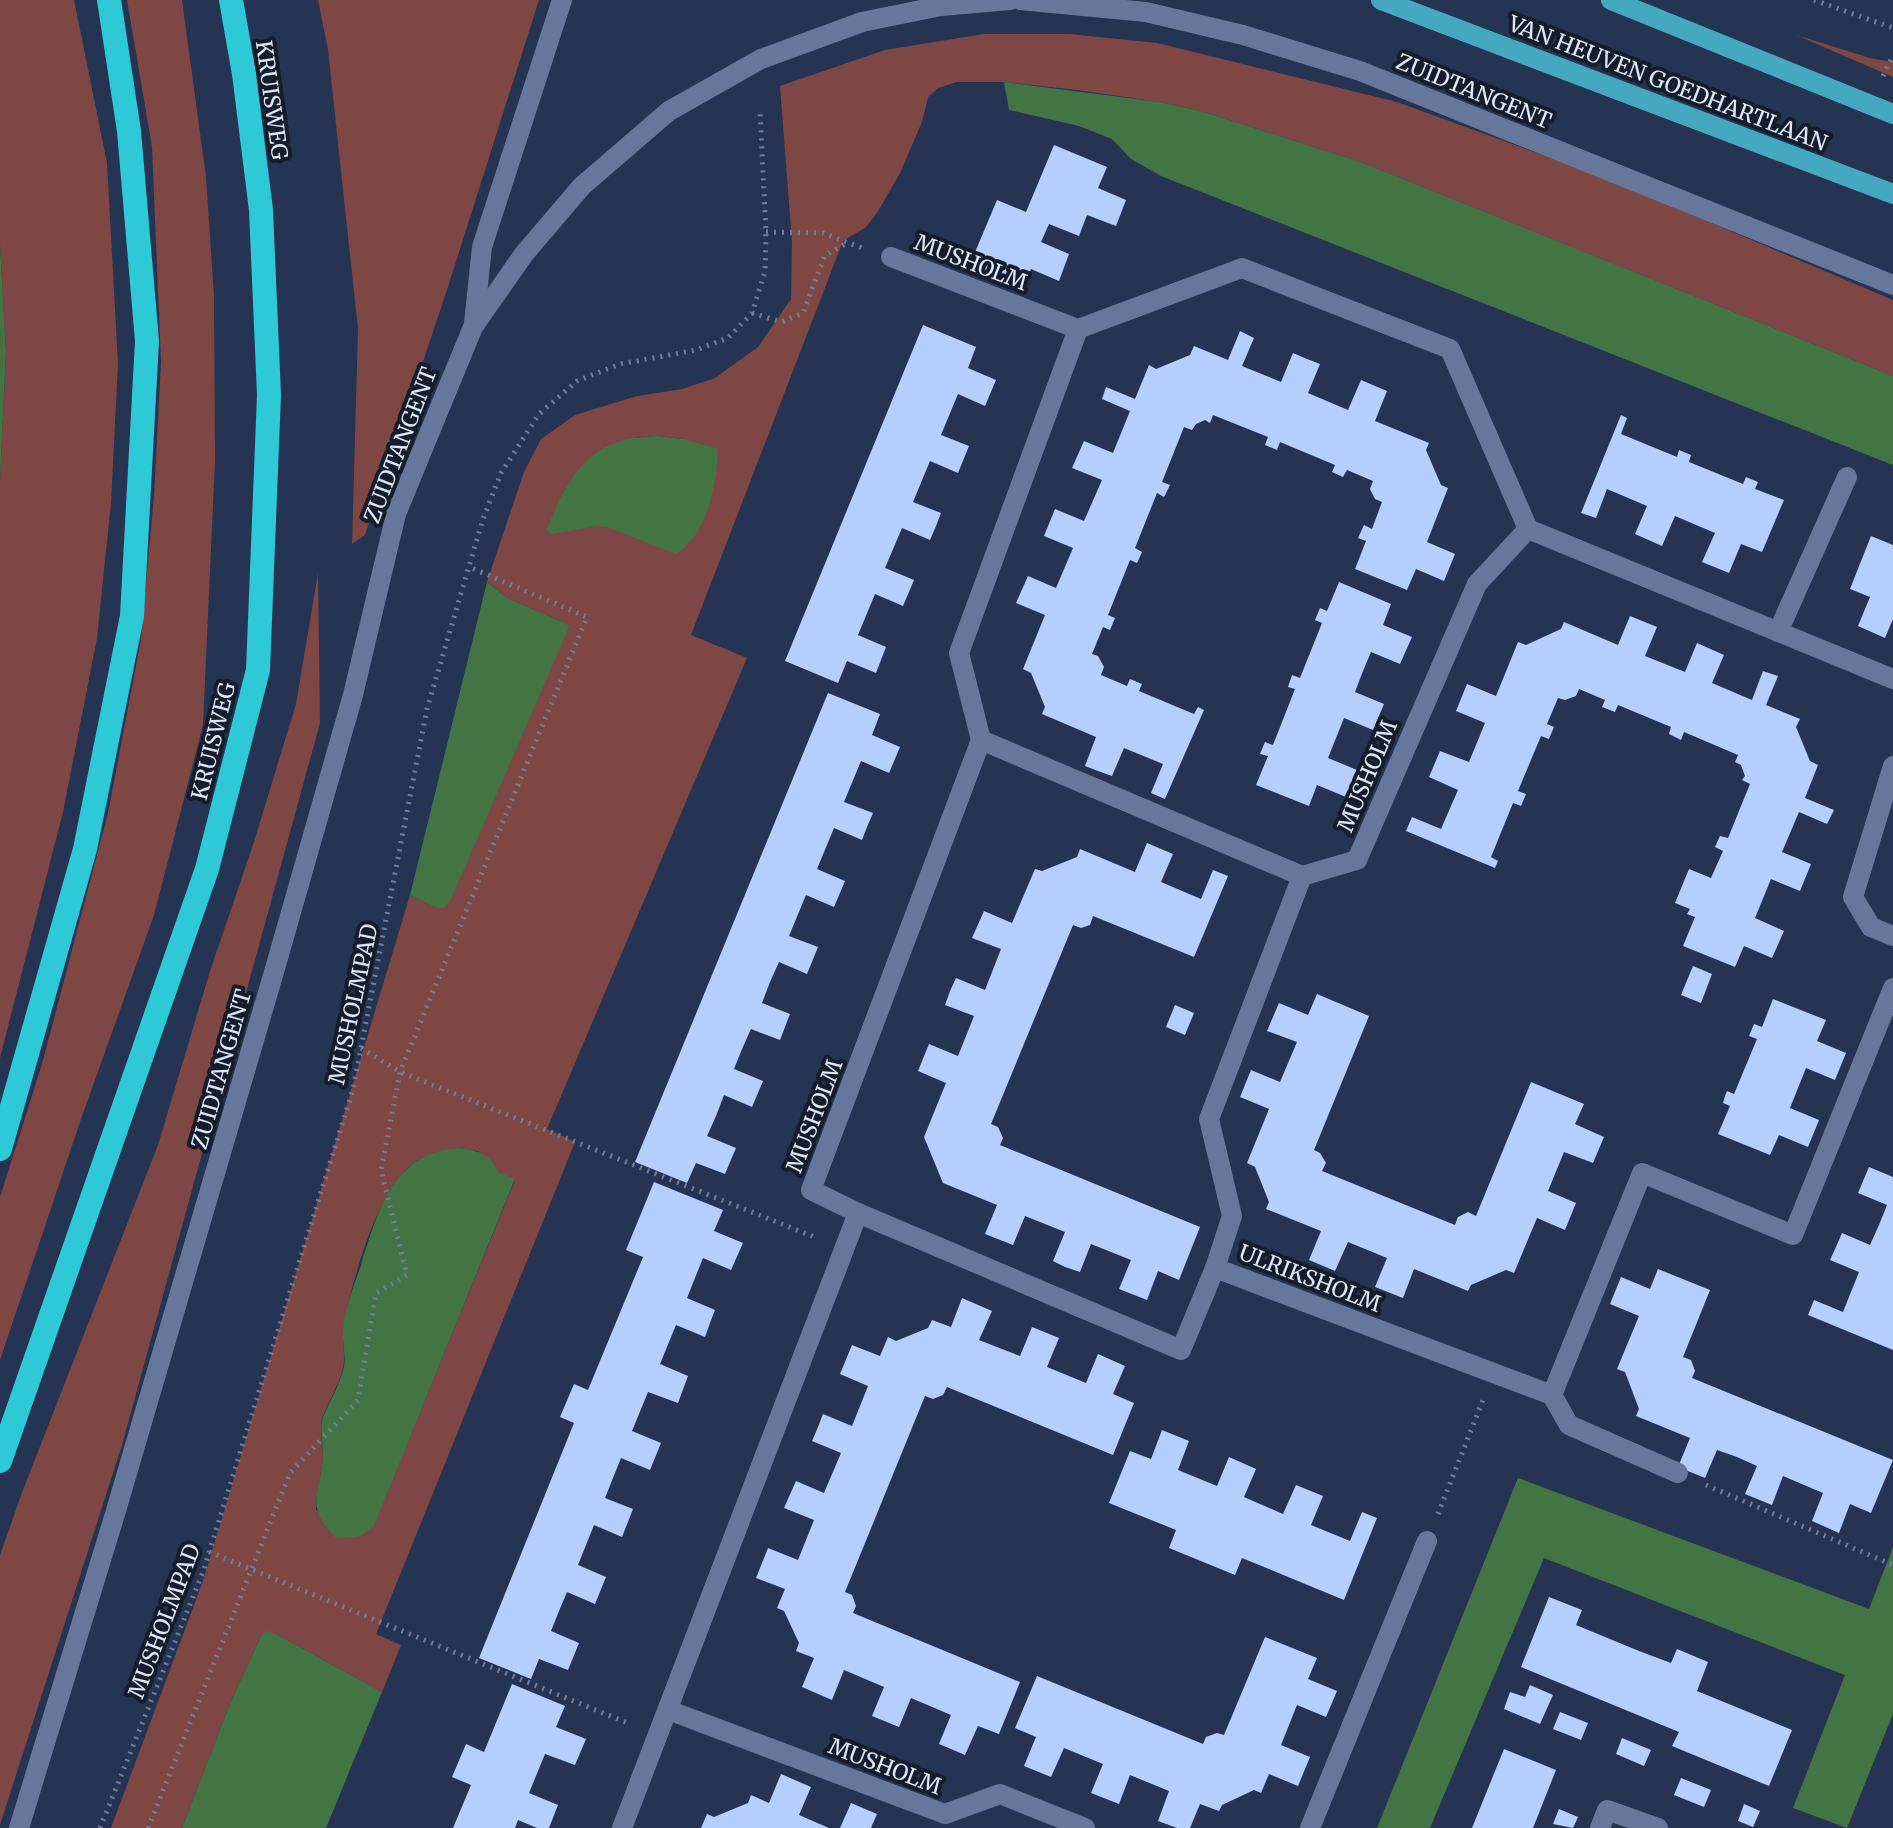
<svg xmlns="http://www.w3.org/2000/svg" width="1893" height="1828" font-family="Merriweather,serif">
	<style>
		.green { fill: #7e4743; fill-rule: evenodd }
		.water { fill: #437444 }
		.building { fill: #b6cefe }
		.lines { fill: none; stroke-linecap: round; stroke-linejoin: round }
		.path { stroke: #727e99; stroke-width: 5; stroke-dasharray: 2 6; stroke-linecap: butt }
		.minor { stroke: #66779b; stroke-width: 20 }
		.major { stroke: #44a8be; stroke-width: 20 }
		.highway { stroke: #2ec9d6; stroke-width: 24 }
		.labels { text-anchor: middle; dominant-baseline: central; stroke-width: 8; stroke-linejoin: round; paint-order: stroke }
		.street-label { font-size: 22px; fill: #dde7fb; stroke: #151c2a }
	</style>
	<rect width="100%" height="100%" fill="#253453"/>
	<g class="green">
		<path d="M0,0H74L107,163L118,364L111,503L97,638L63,812L0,1058V482L6,351L0,243Z"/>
		<path d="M127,0H182L206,177L214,296L215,461L203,725L154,915L81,1119L0,1360V1197L42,1064L108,813L141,639L154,496L161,362L152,147Z"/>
		<path d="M318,0H539L446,293L365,535L352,544L358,329L328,50Z"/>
		<path d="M984,34H1070L1157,43L1397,102L1603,177L1893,300V376L1361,162L1201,111L1159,102L1077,90L1004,82H957L938,88L928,97L922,122L900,173L877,213L866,227L843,241L691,635L747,658L547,1129L575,1142L376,1634L401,1645L382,1692L276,1634L266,1632L261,1636L229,1706L182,1828H111L203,1581L410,895L436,908L570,625L507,598L487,582L524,472L541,439L575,415L637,396L682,389L715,378L758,347L791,299L792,242L780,86L885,50ZM658,436L683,439L610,528L596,525L636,437ZM459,1148L477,1151L497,1172L515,1180L374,1525L359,1537L316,1510C316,1491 322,1474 323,1455C323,1443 319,1431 322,1419C328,1401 339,1386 343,1368C346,1354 341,1339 344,1325C351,1283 375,1202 404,1172C416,1158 441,1149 459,1148Z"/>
		<path d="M1796,35L1870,58L1893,62V77Z"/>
		<path d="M318,573L320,723L122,1445L0,1825V1555L23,1490L158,1145L211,968L253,845L296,704Z"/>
	</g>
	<g class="water">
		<path d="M1004,82L1159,102L1201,111L1361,162L1893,376V465L1161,176L1131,159L1112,139L1079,126L1009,110Z"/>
		<path d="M0,243L6,351L0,482Z"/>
		<path d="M658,436L683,439L718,449C717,484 708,534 676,554L610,528L597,526L552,534L546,530C571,473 589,437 658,436Z"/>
		<path d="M487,582L507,598L570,625L451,899L444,908H436L410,895Z"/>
		<path d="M459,1148C476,1150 491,1154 498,1172L515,1179L374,1526L359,1537L336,1538C302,1503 322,1493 323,1453C323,1441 319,1429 323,1417C330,1400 340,1385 344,1366C346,1354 342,1342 343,1329C345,1308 354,1285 361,1265C378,1211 393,1152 459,1148Z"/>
		<path d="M1518,1478L1869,1609L1893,1547V1714L1847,1828L1793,1808L1845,1675L1544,1558L1430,1828H1377Z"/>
		<path d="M266,1631L276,1634L382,1692L326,1828H182L229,1706L261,1636Z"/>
	</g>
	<g class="building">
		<path d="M1054,145L1107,167L1098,188L1126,200L1116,226L1087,215L1079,236L1049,224L1041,242L1069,254L1059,281L1031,269L1021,291L968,269L997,200L1026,212Z"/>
		<path d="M923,325L976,347L968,368L996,380L985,406L958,394L941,435L969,446L958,473L930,461L913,502L941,513L936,526L930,540L902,528L885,568L914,580L903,606L875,594L858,635L886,647L876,673L847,661L838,683L785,661Z"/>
		<path d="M1240,331L1254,338L1242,366L1281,382L1293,353L1307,359L1320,364L1308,393L1348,410L1361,380L1387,391L1375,421L1429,443L1426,450L1441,485L1448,488L1427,542L1455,554L1444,581L1416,569L1407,590L1355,569L1366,541L1358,538L1364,525L1372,529L1382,502L1375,499L1370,489L1373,481L1347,470L1343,477L1332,472L1335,465L1280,442L1277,450L1265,445L1268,437L1213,415L1210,423L1205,420L1196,424L1192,430L1184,427L1162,482L1170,485L1164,497L1157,493L1135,548L1142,552L1137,563L1130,560L1108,615L1115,618L1110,630L1103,627L1092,654L1098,656L1104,667L1101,675L1127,686L1130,679L1142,684L1139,691L1194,714L1198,707L1204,710L1165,799L1151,793L1163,764L1124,748L1112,776L1098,771L1085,766L1096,737L1042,714L1045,707L1031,673L1023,669L1045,615L1016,603L1028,576L1056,588L1073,548L1044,536L1055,509L1084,521L1102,480L1072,468L1084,441L1113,453L1130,411L1102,399L1106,387L1135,399L1149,365L1156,369L1190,355L1194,346L1228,360Z"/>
		<path d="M1621,415L1627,418L1621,434L1677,457L1679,450L1691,455L1689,462L1743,484L1746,477L1758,482L1755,489L1784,500L1762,552L1741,544L1729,573L1702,562L1715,533L1675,516L1662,546L1635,534L1647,506L1607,489L1596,518L1581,513Z"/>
		<path d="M1871,536L1893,545V619L1885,638L1858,626L1870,597L1850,589Z"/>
		<path d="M1339,582L1391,604L1383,625L1412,637L1400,664L1371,652L1363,671L1355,692L1384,704L1373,730L1344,718L1328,758L1357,770L1346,797L1317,785L1309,806L1256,785L1268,756L1260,754L1265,742L1273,745L1295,689L1288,687L1292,675L1300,678L1322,623L1315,620L1320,608L1327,611Z"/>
		<path d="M1630,616L1657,627L1645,656L1685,672L1697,643L1724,655L1712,683L1752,700L1763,671L1778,676L1766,705L1800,719L1796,727L1810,761L1818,765L1805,798L1834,810L1827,824L1799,812L1782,852L1811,864L1800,891L1771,879L1755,918L1784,931L1772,958L1744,946L1735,967L1683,946L1695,917L1687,914L1690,909L1675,903L1689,869L1711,878L1723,851L1715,847L1720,836L1728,838L1750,784L1742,780L1745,776L1741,765L1735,762L1738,755L1684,732L1681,740L1669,734L1671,727L1618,705L1615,712L1602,707L1605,700L1579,689L1576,696L1565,700L1558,698L1547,724L1554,727L1549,739L1541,736L1518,791L1526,794L1521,806L1513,803L1491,857L1498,861L1495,868L1406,831L1412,817L1441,829L1458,790L1429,777L1440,751L1469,762L1485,723L1456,711L1467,684L1496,696L1518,642L1526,645L1561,629L1564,622L1618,645Z"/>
		<path d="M828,693L880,714L872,735L900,747L889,773L861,761L844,802L873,813L867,827L862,840L834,828L817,869L845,881L834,907L806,895L789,936L818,947L807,974L779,962L770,982L762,1003L790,1014L780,1040L751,1029L742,1049L734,1069L763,1081L752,1107L724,1095L716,1116L707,1136L736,1148L725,1174L696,1163L687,1183L635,1162Z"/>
		<path d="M1147,843L1173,854L1161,882L1201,899L1213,870L1228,876L1194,957L1093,916L1090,925L1081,928L1073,925L991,1124L998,1127L1003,1138L1000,1145L1200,1227L1179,1280L1158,1271L1147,1300L1119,1289L1131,1260L1091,1244L1080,1272L1065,1267L1053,1261L1065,1232L1025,1216L1013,1245L985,1234L997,1205L943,1183L924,1137L946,1083L918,1071L929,1044L958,1056L974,1016L945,1005L950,991L956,978L985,990L1001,949L972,938L984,911L1012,923L1035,869L1042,871L1077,857L1080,849L1135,872Z"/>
		<path d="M1693,966L1712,974L1701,1003L1681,995Z"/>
		<path d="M1317,994L1369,1016L1314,1150L1320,1153L1326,1163L1322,1171L1455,1225L1458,1217L1468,1212L1476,1216L1531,1082L1584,1104L1575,1124L1604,1137L1593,1163L1564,1152L1548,1191L1576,1203L1565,1230L1537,1218L1514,1273L1506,1270L1471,1285L1468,1291L1414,1269L1403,1298L1375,1287L1387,1258L1348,1242L1335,1271L1309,1260L1321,1231L1266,1209L1269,1202L1255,1167L1247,1163L1269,1109L1240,1097L1251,1070L1280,1082L1297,1042L1267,1031L1279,1003L1308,1015Z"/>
		<path d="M1773,999L1826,1020L1817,1041L1846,1053L1835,1080L1806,1068L1790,1108L1819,1120L1808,1147L1779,1135L1770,1155L1718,1134L1730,1106L1723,1103L1725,1096L1727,1091L1734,1094L1757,1039L1749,1036L1754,1024L1762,1027Z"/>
		<path d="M1175,1005L1194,1013L1185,1035L1166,1027Z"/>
		<path d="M1869,1167L1893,1177V1350L1808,1315L1814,1300L1843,1312L1859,1272L1830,1260L1836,1247L1842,1233L1870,1245L1879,1225L1887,1205L1858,1193Z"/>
		<path d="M654,1182L723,1210L714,1231L743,1243L731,1270L703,1258L687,1298L715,1310L710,1323L705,1337L676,1325L660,1364L688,1376L678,1403L648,1392L632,1431L661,1443L650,1470L621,1458L605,1498L633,1509L622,1537L594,1525L578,1565L606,1577L595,1604L567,1592L559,1611L551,1631L579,1643L568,1670L539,1659L531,1679L479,1658L574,1423L560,1417L574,1384L588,1390L643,1257L626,1250Z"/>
		<path d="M1658,1269L1710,1290L1683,1357L1691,1360L1695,1371L1692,1378L1893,1460L1871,1513L1850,1504L1839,1533L1812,1521L1823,1493L1783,1476L1772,1505L1745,1494L1757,1466L1737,1457L1717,1450L1705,1478L1678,1467L1690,1438L1636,1416L1639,1409L1625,1372L1617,1369L1639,1316L1610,1304L1621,1277L1650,1289Z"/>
		<path d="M962,1298L992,1311L979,1340L1020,1356L1032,1327L1059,1338L1047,1367L1086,1383L1098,1354L1125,1366L1113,1394L1134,1403L1113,1455L947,1387L943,1395L933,1399L925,1396L845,1592L852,1595L856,1606L853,1613L1020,1682L999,1734L978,1726L965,1755L939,1744L951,1715L911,1698L899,1727L872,1716L884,1687L844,1670L832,1700L802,1687L814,1658L796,1651L799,1643L784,1611L777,1608L785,1589L756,1578L768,1548L798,1560L814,1520L784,1508L796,1481L824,1493L841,1453L812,1441L818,1427L823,1414L852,1426L868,1386L840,1374L852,1345L880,1356L888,1337L896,1341L928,1328L932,1320L951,1327Z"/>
		<path d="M1162,1430L1189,1441L1178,1470L1217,1486L1229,1457L1256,1469L1244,1497L1283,1514L1296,1485L1323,1496L1311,1525L1350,1541L1362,1512L1377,1518L1344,1600L1242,1558L1235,1575L1169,1548L1176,1530L1109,1503L1130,1451L1151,1459Z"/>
		<path d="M1549,1597L1582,1610L1576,1625L1639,1651L1671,1663L1677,1649L1708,1662L1697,1691L1792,1730L1769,1786L1672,1746L1679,1732L1521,1667Z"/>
		<path d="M1265,1637L1317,1658L1308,1679L1337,1691L1326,1717L1297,1705L1281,1745L1310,1757L1298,1786L1269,1774L1261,1793L1254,1790L1222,1805L1219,1811L1200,1804L1190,1828H1177L1158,1821L1169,1791L1130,1775L1119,1804L1091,1793L1103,1764L1064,1748L1051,1777L1024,1766L1036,1737L1015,1728L1037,1676L1203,1744L1206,1737L1217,1733L1224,1735Z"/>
		<path d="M512,1684L565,1706L556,1727L586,1739L575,1765L545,1754L529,1793L558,1805L549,1828H537L518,1820L515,1828H453L471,1785L452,1777L466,1744L484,1752Z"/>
		<path d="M1530,1685L1553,1695L1540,1724L1504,1709L1510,1692L1525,1697Z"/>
		<path d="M1560,1712L1588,1723L1581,1740L1553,1729Z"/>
		<path d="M1622,1738L1651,1750L1644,1766L1616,1754Z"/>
		<path d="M1504,1749L1556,1770L1533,1828H1472Z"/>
		<path d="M781,1774L811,1787L799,1815L829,1828H701L707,1814L714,1817L748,1803L751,1795L769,1803Z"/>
		<path d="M1681,1778L1711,1790L1704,1807L1674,1795Z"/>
		<path d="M851,1803L877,1814L871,1828H840Z"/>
		<path d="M1744,1804L1760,1811L1753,1827L1738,1821Z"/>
		<path d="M1559,1809L1578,1817L1573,1828L1553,1824Z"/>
	</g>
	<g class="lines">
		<g class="path">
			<path d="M1814,0L1893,28"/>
			<path d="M1883,76L1893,55"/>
			<path d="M766,232L823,233L862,248"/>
			<path d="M752,313L781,322L803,313L825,255L847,243"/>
			<path d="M361,1048L400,1072L817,1238"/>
			<path d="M1706,1485L1893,1565"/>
			<path d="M1438,1514L1483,1400"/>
			<path d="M209,1552L630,1724"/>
			<path d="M100,1828L203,1572L353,1089L427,709L483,519L501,473L539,414L577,381L620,364L696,350L728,338L752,313L765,272L766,232L760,111"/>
			<path d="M148,1828L290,1473L358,1400L376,1293L407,1275L381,1170L400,1072L587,617L469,567"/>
		</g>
		<g class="minor">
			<path d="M1020,0L1146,12L1243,35L1360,71L1893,285"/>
			<path d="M891,257L1078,329L1242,268L1450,349L1528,529L1477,584L1357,860L1302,876L981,740L959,653L1078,329"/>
			<path d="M474,323L482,247L562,0"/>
			<path d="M1528,529L1893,679"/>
			<path d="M1778,632L1847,477"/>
			<path d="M981,740L811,1190L858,1213L1181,1350L1215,1268"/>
			<path d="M1893,766L1853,897L1871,927L1893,936"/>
			<path d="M1302,876L1209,1119L1232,1216L1215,1268L1552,1395L1642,1173L1793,1235L1893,988"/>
			<path d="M1552,1395L1569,1425L1678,1473"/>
			<path d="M668,1710L945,1814L1000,1794L1085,1828"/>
			<path d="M19,1828L115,1514L274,972L353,695L396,514L473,327L524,254L582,186L669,111L761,59L862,22L941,6L1010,0"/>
			<path d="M622,1828L858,1213"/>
			<path d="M1310,1828L1427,1541"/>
			<path d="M1600,1828L1607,1810L1658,1828"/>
		</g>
		<g class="major">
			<path d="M1381,0L1893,194"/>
			<path d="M1611,0L1893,114"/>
		</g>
		<g class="highway">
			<path d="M0,1149L85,849L132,616L147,341L129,131L109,0"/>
			<path d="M0,1461L207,869L258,670L269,395L261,210L244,74L231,0"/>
		</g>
	</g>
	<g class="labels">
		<g class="street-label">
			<text transform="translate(1668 83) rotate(21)">VAN HEUVEN GOEDHARTLAAN</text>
			<text transform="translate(1474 91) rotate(22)">ZUIDTANGENT</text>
			<text transform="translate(272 100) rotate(82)">KRUISWEG</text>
			<text transform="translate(971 262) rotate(21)">MUSHOLM</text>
			<text transform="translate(400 445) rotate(-69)">ZUIDTANGENT</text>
			<text transform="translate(213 741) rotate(-76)">KRUISWEG</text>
			<text transform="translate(1367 776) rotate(-67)">MUSHOLM</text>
			<text transform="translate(353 1004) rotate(-78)">MUSHOLMPAD</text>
			<text transform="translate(221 1069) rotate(-74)">ZUIDTANGENT</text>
			<text transform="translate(814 1116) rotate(-69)">MUSHOLM</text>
			<text transform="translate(1310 1278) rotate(21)">ULRIKSHOLM</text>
			<text transform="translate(164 1621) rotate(-69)">MUSHOLMPAD</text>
			<text transform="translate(885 1766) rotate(21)">MUSHOLM</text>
		</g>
	</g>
</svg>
